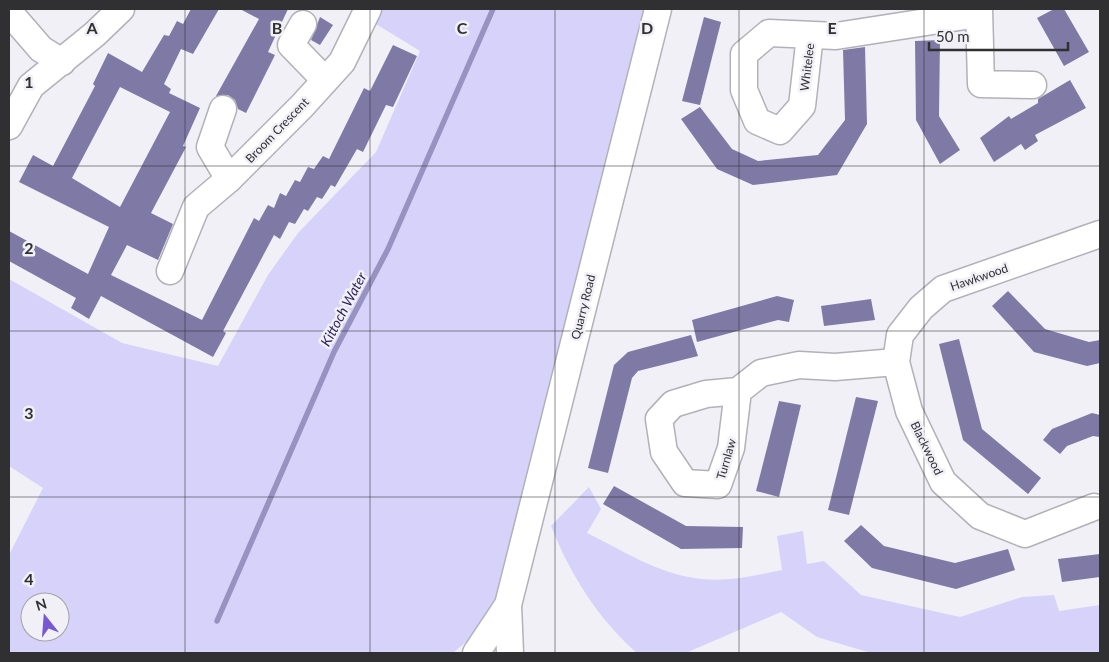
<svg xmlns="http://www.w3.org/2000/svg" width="1109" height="662" font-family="Lato,sans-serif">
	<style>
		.green { fill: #d6d2fa; fill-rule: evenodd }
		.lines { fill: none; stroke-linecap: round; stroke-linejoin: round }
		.stream { stroke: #9792c0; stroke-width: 5.5 }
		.building { fill: #7f79a6; fill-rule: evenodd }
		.minor-casing { stroke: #b1b1b8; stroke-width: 29 }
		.minor { stroke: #fff; stroke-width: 26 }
		.grid { fill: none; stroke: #302f32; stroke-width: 1; stroke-opacity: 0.55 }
		.labels { text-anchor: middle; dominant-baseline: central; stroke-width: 5; stroke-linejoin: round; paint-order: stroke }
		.street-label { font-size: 12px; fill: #302f32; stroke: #f1f0f7 }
		.water-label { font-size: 14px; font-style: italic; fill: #2c1f58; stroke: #f1f0f7 }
		.grid-label { font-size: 16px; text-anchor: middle; font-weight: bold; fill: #302f32; stroke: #f1f0f7; stroke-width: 5; stroke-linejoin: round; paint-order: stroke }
	</style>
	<rect width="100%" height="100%" fill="#f1f0f7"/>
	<g class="green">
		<path d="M377,9H648L494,609L482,628L453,653H9V555L43,488L9,466V279L122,343L218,366L268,275L298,233L376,152L420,51L371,21ZM30,602H60V632H30Z"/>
		<path d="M589,487L601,509L587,533C620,549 657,573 694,578C723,583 754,576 782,570L777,536L803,531L807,564L824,561L861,595L960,617L1022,597L1054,595L1059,611L1100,605V653H871L817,637L781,612L688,652L637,653C598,619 570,574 551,526Z"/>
	</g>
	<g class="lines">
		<path class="stream" d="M217,621L334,352L388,249L493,9"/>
	</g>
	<g class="building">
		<path d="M191,9H219L193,54L181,49L164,84L171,89L169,93L200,108L183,146L186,147L151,213L173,224L158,260L127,245L111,275L202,320L254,218L259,221L268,205L274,208L280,193L286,196L295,180L300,182L308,167L314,169L323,156L329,159L364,88L370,91L393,45L417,56L393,107L386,105L363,152L357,149L335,187L331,185L322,199L317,197L308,211L304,209L295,224L289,222L280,239L274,235L223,331L226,333L213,357L101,296L89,319L71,308L76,298L9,261V231L88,274L109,227L19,182L33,155L53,166L95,86L93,84L108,53L142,72L164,35L169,36L177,21L183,24ZM120,87L170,112L120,207L72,178Z"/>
		<path d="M240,9H288L268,52L275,55L246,113L238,109L235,100L228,95L216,96L259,19Z"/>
		<path d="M1054,9H1064L1089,52L1064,66L1037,18Z"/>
		<path d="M320,17L333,25L320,45L311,40Z"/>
		<path d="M704,17L721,22L700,105L682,101Z"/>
		<path d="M940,40L939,116L960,150L940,164L916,120L915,41Z"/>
		<path d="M865,47L867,124L837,175L753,185L717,169L681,119L700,107L732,149L758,161L818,155L845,120L843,50Z"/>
		<path d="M1070,80L1086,108L1035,135L1038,141L1025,150L1021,144L994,162L980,138L1009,116L1011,119L1038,103V99Z"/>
		<path d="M1008,291L1045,329L1089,342L1100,340V363L1087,366L1034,352L992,306Z"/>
		<path d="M777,296L794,300L789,322L778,320L697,342L692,320Z"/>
		<path d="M871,299L875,320L824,326L821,306Z"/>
		<path d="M691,335L698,356L638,371L632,378L608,473L588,468L614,365L628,352Z"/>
		<path d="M959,339L982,429L1041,478L1028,494L963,440L939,344Z"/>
		<path d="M856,397L878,401L849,515L828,510Z"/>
		<path d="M779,401L801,405L779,497L756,491Z"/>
		<path d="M1092,413L1100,415V437L1093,436L1067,446L1060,454L1043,440L1052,429Z"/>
		<path d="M614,486L686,526L743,527L742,548L681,549L603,504Z"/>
		<path d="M861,525L884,546L955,563L1008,549L1015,570L956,589L872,568L844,541Z"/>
		<path d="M1100,554V577L1062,582L1058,559Z"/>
	</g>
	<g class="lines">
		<g class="minor-casing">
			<g id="minor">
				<path d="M979,9L981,84L1033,85"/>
				<path d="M9,12L41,49L62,62"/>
				<path d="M303,24L291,45L325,80"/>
				<path d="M810,35L802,106L780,131L757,121L744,90V54L769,33L836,36L978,14"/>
				<path d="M223,109L210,147L229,179"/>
				<path d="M9,126L31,86L95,34L121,9"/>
				<path d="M170,271L196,207L229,179L302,106L342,62L368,9"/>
				<path d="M738,391L731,448L718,485L685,483L664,452L659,419L673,404L706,394L738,391L761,373L799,365L835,367L896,362"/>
				<path d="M1094,507L1025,534L980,516L943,482L909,411L896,362L900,335L921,308L943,289L1100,234"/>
				<path d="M476,653L508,605"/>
				<path d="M510,653L508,605L658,9"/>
			</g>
		</g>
		<use href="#minor" class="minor"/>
	</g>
	<path class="grid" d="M185,9V653M370,9V653M555,9V653M739,9V653M924,9V653M9,166H1100M9,331H1100M9,497H1100"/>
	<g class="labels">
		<g class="street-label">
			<text transform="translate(807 67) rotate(-83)">Whitelee</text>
			<text transform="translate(277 130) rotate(-46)">Broom Crescent</text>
			<text transform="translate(979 277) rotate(-19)">Hawkwood</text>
			<text transform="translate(583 307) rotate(-76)">Quarry Road</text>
			<text transform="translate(927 448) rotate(64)">Blackwood</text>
			<text transform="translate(726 459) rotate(-74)">Turnlaw</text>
		</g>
		<g class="water-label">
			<text transform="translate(343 309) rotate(-62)">Kittoch Water</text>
		</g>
	</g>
	<g class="grid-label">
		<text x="92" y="34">A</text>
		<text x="277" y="34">B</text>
		<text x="462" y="34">C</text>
		<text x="647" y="34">D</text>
		<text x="832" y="34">E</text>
		<text x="29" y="88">1</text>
		<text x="29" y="254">2</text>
		<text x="29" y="419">3</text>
		<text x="29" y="585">4</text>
	</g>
	<rect width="1109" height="662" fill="none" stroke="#302f32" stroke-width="20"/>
	<g transform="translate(45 617) rotate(343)"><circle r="24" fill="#f1f0f7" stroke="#a4a3a8"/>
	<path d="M0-4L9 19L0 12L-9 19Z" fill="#7558d2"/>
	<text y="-8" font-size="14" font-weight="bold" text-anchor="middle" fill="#302f32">N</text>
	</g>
	<path d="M929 42v8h139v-8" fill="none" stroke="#302f32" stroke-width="2.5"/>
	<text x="936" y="42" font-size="15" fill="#302f32" stroke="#f1f0f7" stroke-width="4" paint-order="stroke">50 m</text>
</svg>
